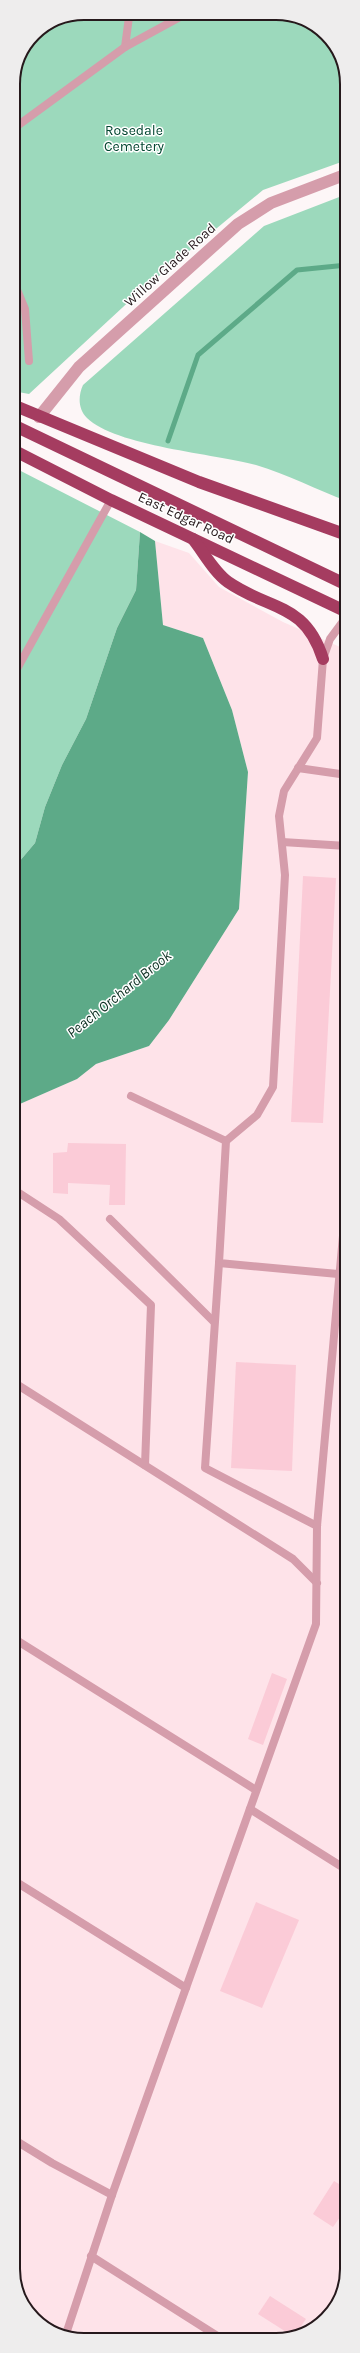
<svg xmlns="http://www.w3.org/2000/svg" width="360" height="2353" font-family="Karla,sans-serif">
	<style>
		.built { fill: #fee3e9 }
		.green { fill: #9cd9bc }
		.water { fill: #5daa88 }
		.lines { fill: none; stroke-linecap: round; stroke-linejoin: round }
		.stream { stroke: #5daa88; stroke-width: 5 }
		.building { fill: #fbcbd7 }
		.service { stroke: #d59dab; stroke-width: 8 }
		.minor { stroke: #d59dab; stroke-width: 12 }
		.trunk { stroke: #a53c60; stroke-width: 12 }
		.labels { text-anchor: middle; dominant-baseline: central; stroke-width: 3; stroke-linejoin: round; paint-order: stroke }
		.park-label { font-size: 14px; fill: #01452f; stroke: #fff }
		.street-label { font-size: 14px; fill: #26191c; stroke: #fff }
		.water-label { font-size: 15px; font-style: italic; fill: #0f3224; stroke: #fff }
		.rim { fill: none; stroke: #26191c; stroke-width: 2 }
	</style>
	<rect width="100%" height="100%" fill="#fdf6f7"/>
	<path class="built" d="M155,541L189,553L219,587L283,622L347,650V2269L342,2296L326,2319L281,2340L66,2338L30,2316L13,2274V1107L77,1079L96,1064L149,1046L169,1020L239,909L248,772L232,710L203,638L163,625Z"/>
	<g class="green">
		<path d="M294,15L330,37L347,79V160L263,190L136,295L29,394L13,391V84C20,48 26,39 57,18Z"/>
		<path d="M347,194V501C317,490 287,474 256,465C216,454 115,446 87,418C78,409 78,396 83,385L264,226Z"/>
		<path d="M13,467L140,532L136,590L117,628L86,719L62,765L45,807L35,843L13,869Z"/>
	</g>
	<path class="water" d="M140,532L155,541L163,625L203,638L232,710L248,772L239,909L169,1020L149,1046L96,1064L77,1079L13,1107V869L35,843L45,807L62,765L86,719L117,628L136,590Z"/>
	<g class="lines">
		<path class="stream" d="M168,441L198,355L297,270L347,265"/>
	</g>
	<g class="building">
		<path d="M303,876L336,878L323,1123L291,1122Z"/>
		<path d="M68,1143L126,1144L125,1205H109L110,1185L68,1183V1194L53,1193V1153L67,1152Z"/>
		<path d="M236,1362L296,1365L292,1471L231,1468Z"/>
		<path d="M272,1673L287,1679L263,1745L248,1739Z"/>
		<path d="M256,1902L299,1920L262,2008L220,1991Z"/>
		<path d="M334,2181L347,2189V2207L333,2227L313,2214Z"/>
		<path d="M270,2296L306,2319L297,2332L291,2335L258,2314Z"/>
	</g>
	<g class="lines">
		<g class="service">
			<path d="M125,47L129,17"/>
			<path d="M13,129L125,47L180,17"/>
			<path d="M13,280L25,309L29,361"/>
			<path d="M13,676L111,500"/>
			<path d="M298,768L347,775"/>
			<path d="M282,842L347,846"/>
			<path d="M131,1096L226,1141"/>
			<path d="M13,1189L59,1219L151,1305L145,1465"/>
			<path d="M110,1219L214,1322"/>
			<path d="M219,1263L205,1468L317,1526"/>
			<path d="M338,1274L219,1263L226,1141L257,1115L273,1087L285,875L279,816L284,791L317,738L323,659L330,639L347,616"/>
			<path d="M13,1382L293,1559L317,1583"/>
			<path d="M13,1638L256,1790"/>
			<path d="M250,1809L347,1870"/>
			<path d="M13,1880L186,1988"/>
			<path d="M13,2139L52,2163L112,2195"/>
			<path d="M91,2256L222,2339"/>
			<path d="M65,2337L112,2195L316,1624L317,1526L347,1191"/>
		</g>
		<path class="minor" d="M39,417L79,367L238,224L271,203L347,174"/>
		<g class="trunk">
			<path d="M13,405L199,482L347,535"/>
			<path d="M13,425L347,585"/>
			<path d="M13,450L111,500L347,612"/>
			<path d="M193,539C204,553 214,572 228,582C270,611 305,602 323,659"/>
		</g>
	</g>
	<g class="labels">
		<g class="park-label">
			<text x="134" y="130">Rosedale<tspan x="134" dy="16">Cemetery</tspan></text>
		</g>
		<g class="street-label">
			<text transform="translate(170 265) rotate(-42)">Willow Glade Road</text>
			<text transform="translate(186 518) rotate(25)">East Edgar Road</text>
		</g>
		<g class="water-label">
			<text transform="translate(119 994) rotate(-39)">Peach Orchard Brook</text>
		</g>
	</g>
	<path d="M0 0H360V2353H0ZM84 20H276A64 64 0 0 1 340 84V2269A64 64 0 0 1 276 2333H84A64 64 0 0 1 20 2269V84A64 64 0 0 1 84 20Z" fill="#eeeded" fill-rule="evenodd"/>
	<path class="rim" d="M84 20H276A64 64 0 0 1 340 84V2269A64 64 0 0 1 276 2333H84A64 64 0 0 1 20 2269V84A64 64 0 0 1 84 20Z"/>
</svg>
